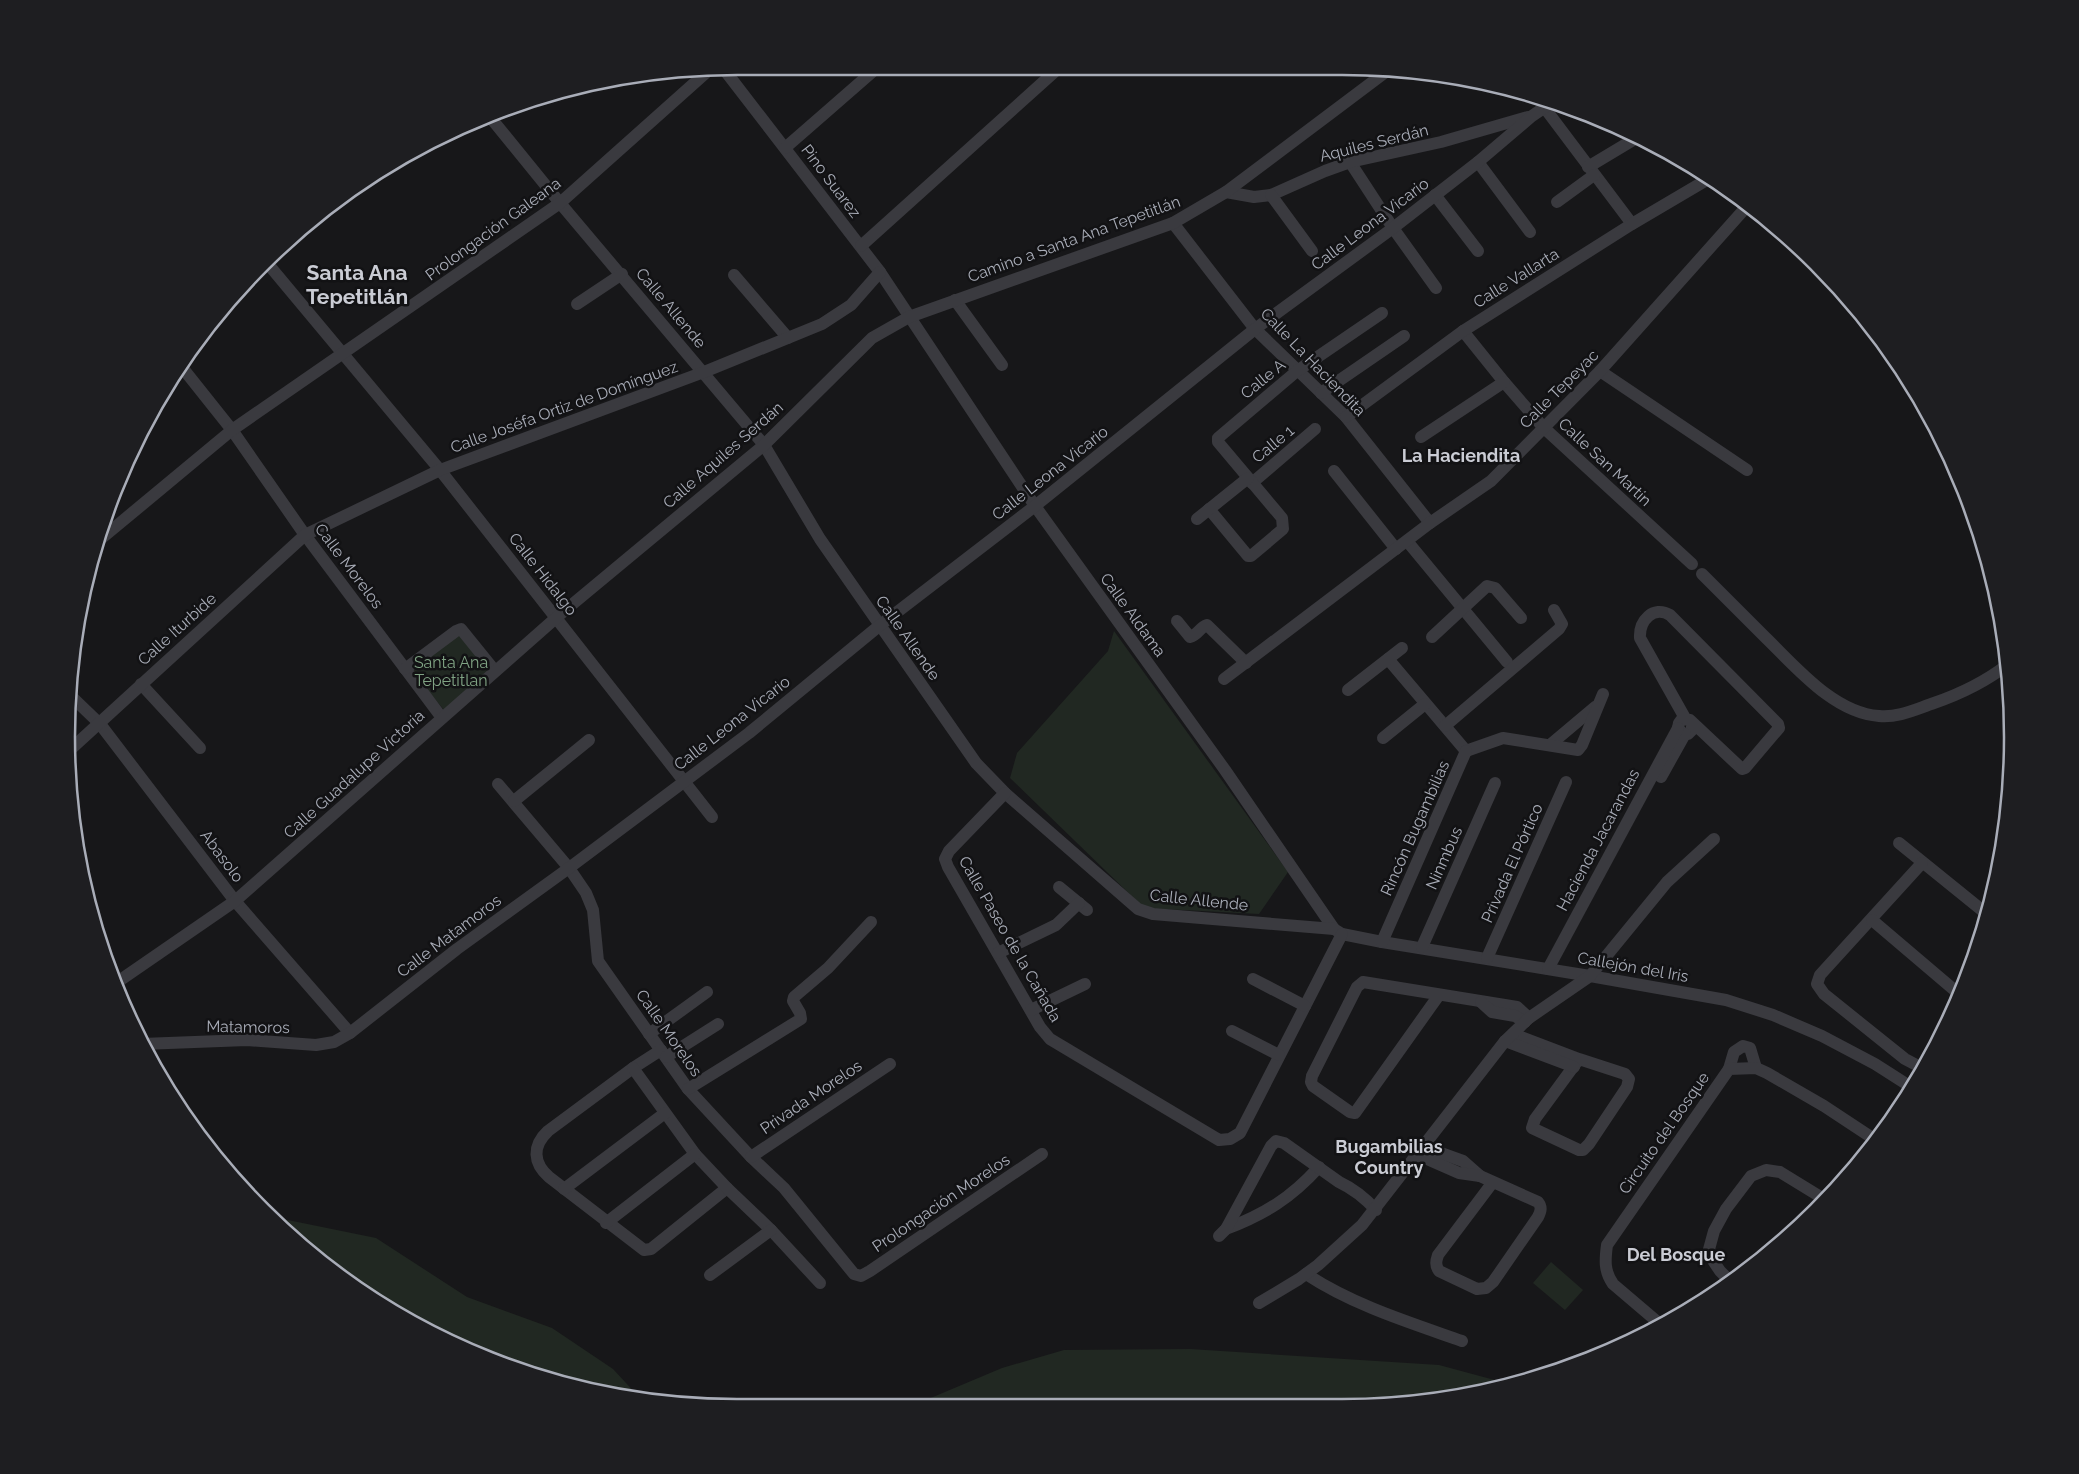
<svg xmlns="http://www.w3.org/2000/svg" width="2079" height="1474" font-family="Raleway,sans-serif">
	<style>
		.green { fill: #212822 }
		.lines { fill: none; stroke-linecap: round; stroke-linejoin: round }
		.minor { stroke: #3a3a3f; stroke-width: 12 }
		.labels { text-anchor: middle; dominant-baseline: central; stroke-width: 5; stroke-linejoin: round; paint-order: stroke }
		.street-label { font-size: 16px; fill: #a9adb8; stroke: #121214 }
		.park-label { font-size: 16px; fill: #80a384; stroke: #121214 }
		.neighbourhood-label { font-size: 18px; font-weight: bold; fill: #caccd4; stroke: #121214 }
		.district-label { font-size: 21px; font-weight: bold; fill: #caccd4; stroke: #121214 }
		.rim { fill: none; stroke: #a9adb8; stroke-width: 2.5 }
	</style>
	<rect width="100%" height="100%" fill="#171719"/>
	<g class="green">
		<path d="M1114,631L1288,872L1259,914L1144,908L1010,778L1017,753L1108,651Z"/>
		<path d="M461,632L491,670L444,710L412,671Z"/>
		<path d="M273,1217L376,1238L467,1297L552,1328L613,1369L639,1397L564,1385L441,1339L329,1269Z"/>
		<path d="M1551,1262L1583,1290L1565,1310L1533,1283Z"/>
		<path d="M1190,1349L1439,1365L1513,1385L1430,1402L914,1405L1002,1368L1064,1350Z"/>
	</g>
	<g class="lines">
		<g class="minor">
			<path d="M723,68L880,272L1035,506L1225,770L1334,929"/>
			<path d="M1544,107L1632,224"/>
			<path d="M490,117L560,203L764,445L820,539L976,763L1005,793L1138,909L1153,914L1334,929L1342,934L1382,942L1590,976L1726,1000L1773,1015L1822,1036L1875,1064L1911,1087"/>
			<path d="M785,148L879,66"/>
			<path d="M1350,162L1393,228L1436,288"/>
			<path d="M1478,162L1530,232"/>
			<path d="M1588,167L1638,137"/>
			<path d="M1226,192L1254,197L1271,195L1325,171L1350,162L1441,142L1528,117"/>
			<path d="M1271,195L1312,251"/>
			<path d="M1435,195L1478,251"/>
			<path d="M1557,202L1594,175"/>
			<path d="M1173,223L1255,329L1346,417L1430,523"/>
			<path d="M861,246L1061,66"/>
			<path d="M268,264L440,470L712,817"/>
			<path d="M734,275L788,338"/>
			<path d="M955,300L1002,365"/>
			<path d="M577,304L622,274"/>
			<path d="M1463,331L1504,382L1543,427L1692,564"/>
			<path d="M181,366L232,430L305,535L442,718"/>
			<path d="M1600,371L1747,470"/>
			<path d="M1321,393L1404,336"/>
			<path d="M1346,417L1463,331L1632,224L1710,178"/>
			<path d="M1421,437L1504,382"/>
			<path d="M1334,471L1396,549"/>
			<path d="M1252,483L1315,429"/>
			<path d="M1209,509L1248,556H1251L1283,529L1282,518L1218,442V438L1297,371L1382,313"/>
			<path d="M1197,519L1248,478"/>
			<path d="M102,538L232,430L560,203L709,70"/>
			<path d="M1407,541L1507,662"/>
			<path d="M1702,574C1723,595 1745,617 1766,638C1796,667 1834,713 1879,716C1898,718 1916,709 1934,703C1960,694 1985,682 2007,665"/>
			<path d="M1177,621L1190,637C1198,635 1200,627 1207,625L1246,663"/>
			<path d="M1432,637L1487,586L1495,588L1521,618"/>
			<path d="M1388,659L1466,751"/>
			<path d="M405,669L456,631L461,629L495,671"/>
			<path d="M1224,679L1430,523L1491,481L1600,371L1749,204"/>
			<path d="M141,684L200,748"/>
			<path d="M1348,690L1402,648"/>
			<path d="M72,697L100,724L235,901L350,1033"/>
			<path d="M1685,718L1640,638C1639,621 1653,605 1670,615L1778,724L1779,728L1745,768L1742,769L1690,720L1682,719L1679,723L1678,728L1682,733L1688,734L1692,730V723"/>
			<path d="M1445,726L1559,629L1562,624L1554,610"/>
			<path d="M1383,738L1425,704"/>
			<path d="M1551,744L1595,707"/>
			<path d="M72,748L305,535L440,470L704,372L822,324L851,305L880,272"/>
			<path d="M1466,751L1503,738L1578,750L1582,745L1603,694"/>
			<path d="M1661,777L1685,734"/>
			<path d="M498,784L569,868L586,893L593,910L598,961L688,1089L751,1157L784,1188L854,1274L861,1276L870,1271L1042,1154"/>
			<path d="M1005,793L949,851L945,859L948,867L1040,1027L1050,1039L1219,1140L1230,1139L1240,1133L1342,934"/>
			<path d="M514,801L589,740"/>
			<path d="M1899,843L1988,915"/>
			<path d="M1922,863L1820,975L1817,984L1824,994L1905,1059L1922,1068"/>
			<path d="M1059,887L1087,910"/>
			<path d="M1872,920L1959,994"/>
			<path d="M1382,942L1466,751"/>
			<path d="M1422,947L1495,783"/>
			<path d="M998,953L1056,925L1079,903"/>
			<path d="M1487,958L1566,782"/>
			<path d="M1548,969L1678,728"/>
			<path d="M1253,979L1305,1006"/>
			<path d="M116,983L235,901L557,617L764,445L872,338L909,317L1173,223L1226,192L1387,71"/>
			<path d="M1439,995L1355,1113L1350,1112L1313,1086L1311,1082L1312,1076L1357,987L1363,982L1517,1007L1529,1018"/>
			<path d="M1481,1002L1492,1012L1515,1016L1525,1022"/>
			<path d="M1031,1010L1085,984"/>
			<path d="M1232,1031L1279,1055"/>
			<path d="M649,1034L707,992"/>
			<path d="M1513,1034L1579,1059L1625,1074L1629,1079L1627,1087L1589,1144L1583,1150H1579L1532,1128L1535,1119L1579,1059"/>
			<path d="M1505,1041L1574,1067"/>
			<path d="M142,1044L247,1040L316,1045L334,1042L350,1033L457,949L569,868L749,733L879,626L1035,506L1255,329L1393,228L1478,162L1532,116L1551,103"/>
			<path d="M661,1050L633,1068L548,1131C532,1146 533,1163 549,1177L644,1250L651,1249L727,1188"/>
			<path d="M666,1057L718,1024"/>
			<path d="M633,1068L695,1154L727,1188L771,1230L820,1283"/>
			<path d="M1729,1069L1734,1052L1743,1046L1750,1048L1756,1068"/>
			<path d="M688,1089L801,1019L800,1013L793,1001L794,997L828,968L871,922"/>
			<path d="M1424,1147L1463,1161L1480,1176"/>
			<path d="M1418,1155L1459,1173L1480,1176L1538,1202C1542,1207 1541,1211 1538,1217L1493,1282L1486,1288L1477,1289L1439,1271C1435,1265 1436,1261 1438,1255L1493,1182"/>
			<path d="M751,1157L890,1064"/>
			<path d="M564,1189L665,1113"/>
			<path d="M606,1223L695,1154"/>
			<path d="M1226,1229C1265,1214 1291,1198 1319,1167"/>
			<path d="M1219,1236L1226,1229L1271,1146L1276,1141L1284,1143L1339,1182C1354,1189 1365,1198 1376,1210"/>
			<path d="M1306,1274C1353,1305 1408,1322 1462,1341"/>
			<path d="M710,1275L771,1230"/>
			<path d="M1728,1279L1720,1271L1708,1253L1714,1231L1726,1209L1751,1176L1766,1170L1780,1172L1824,1199"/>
			<path d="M1259,1303L1299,1279L1318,1265L1362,1225L1505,1041L1529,1018L1590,976L1667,882L1714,839"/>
			<path d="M1660,1324L1613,1284C1604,1271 1605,1260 1607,1245L1729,1069L1756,1068L1767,1073L1824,1106L1877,1141"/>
		</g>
	</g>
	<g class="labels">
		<g class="street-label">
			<text transform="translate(1374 143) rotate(-14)">Aquiles Serdán</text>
			<text transform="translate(831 181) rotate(53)">Pino Suarez</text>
			<text transform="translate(1370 224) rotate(-37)">Calle Leona Vicario</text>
			<text transform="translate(493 229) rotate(-36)">Prolongación Galeana</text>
			<text transform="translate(1074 239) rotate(-20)">Camino a Santa Ana Tepetitlán</text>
			<text transform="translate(1516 278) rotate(-32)">Calle Vallarta</text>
			<text transform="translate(671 308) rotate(50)">Calle Allende</text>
			<text transform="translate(1313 362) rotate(46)">Calle La Haciendita</text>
			<text transform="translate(1263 379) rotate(-39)">Calle A</text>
			<text transform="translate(1559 389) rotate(-45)">Calle Tepeyac</text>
			<text transform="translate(564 407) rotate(-20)">Calle Joséfa Ortiz de Domínguez</text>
			<text transform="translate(1273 444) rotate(-40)">Calle 1</text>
			<text transform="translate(723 455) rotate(-41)">Calle Aquiles Serdán</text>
			<text transform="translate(1605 462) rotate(43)">Calle San Martín</text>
			<text transform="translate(1050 473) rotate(-38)">Calle Leona Vicario</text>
			<text transform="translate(349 566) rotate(53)">Calle Morelos</text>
			<text transform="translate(543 574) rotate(52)">Calle Hidalgo</text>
			<text transform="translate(1133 615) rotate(54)">Calle Aldama</text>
			<text transform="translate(177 629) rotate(-42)">Calle Iturbide</text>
			<text transform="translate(908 638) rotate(55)">Calle Allende</text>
			<text transform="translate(732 723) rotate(-38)">Calle Leona Vicario</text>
			<text transform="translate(354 774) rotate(-42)">Calle Guadalupe Victoria</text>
			<text transform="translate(1415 828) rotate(-66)">Rincón Bugambilias</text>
			<text transform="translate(1598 840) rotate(-62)">Hacienda Jacarandas</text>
			<text transform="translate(222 856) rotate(53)">Abasolo</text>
			<text transform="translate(1444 858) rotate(-66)">Ninmbus</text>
			<text transform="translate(1512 863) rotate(-66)">Privada El Pórtico</text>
			<text transform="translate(1199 900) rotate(6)">Calle Allende</text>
			<text transform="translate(449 936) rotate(-37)">Calle Matamoros</text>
			<text transform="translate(1010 939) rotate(60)">Calle Paseo de la Cañada</text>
			<text transform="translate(1633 967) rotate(10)">Callejón del Iris</text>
			<text transform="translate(248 1027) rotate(1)">Matamoros</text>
			<text transform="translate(669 1033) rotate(55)">Calle Morelos</text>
			<text transform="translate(811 1097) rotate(-34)">Privada Morelos</text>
			<text transform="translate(1664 1133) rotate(-55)">Circuito del Bosque</text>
			<text transform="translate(941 1203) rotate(-34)">Prolongación Morelos</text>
		</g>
		<g class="park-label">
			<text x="451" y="662">Santa Ana<tspan x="451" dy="18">Tepetitlan</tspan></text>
		</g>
		<g class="neighbourhood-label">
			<text x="1461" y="455">La Haciendita</text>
			<text x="1389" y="1146">Bugambilias<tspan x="1389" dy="21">Country</tspan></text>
			<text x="1676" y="1254">Del Bosque</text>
		</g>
		<g class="district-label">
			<text x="357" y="272">Santa Ana<tspan x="357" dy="24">Tepetitlán</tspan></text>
		</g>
	</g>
	<path d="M0 0H2079V1474H0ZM737 75H1342A662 662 0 0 1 2004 737V737A662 662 0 0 1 1342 1399H737A662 662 0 0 1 75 737V737A662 662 0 0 1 737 75Z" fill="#1e1e21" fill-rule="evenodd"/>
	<path class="rim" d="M737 75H1342A662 662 0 0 1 2004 737V737A662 662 0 0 1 1342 1399H737A662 662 0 0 1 75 737V737A662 662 0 0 1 737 75Z"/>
</svg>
